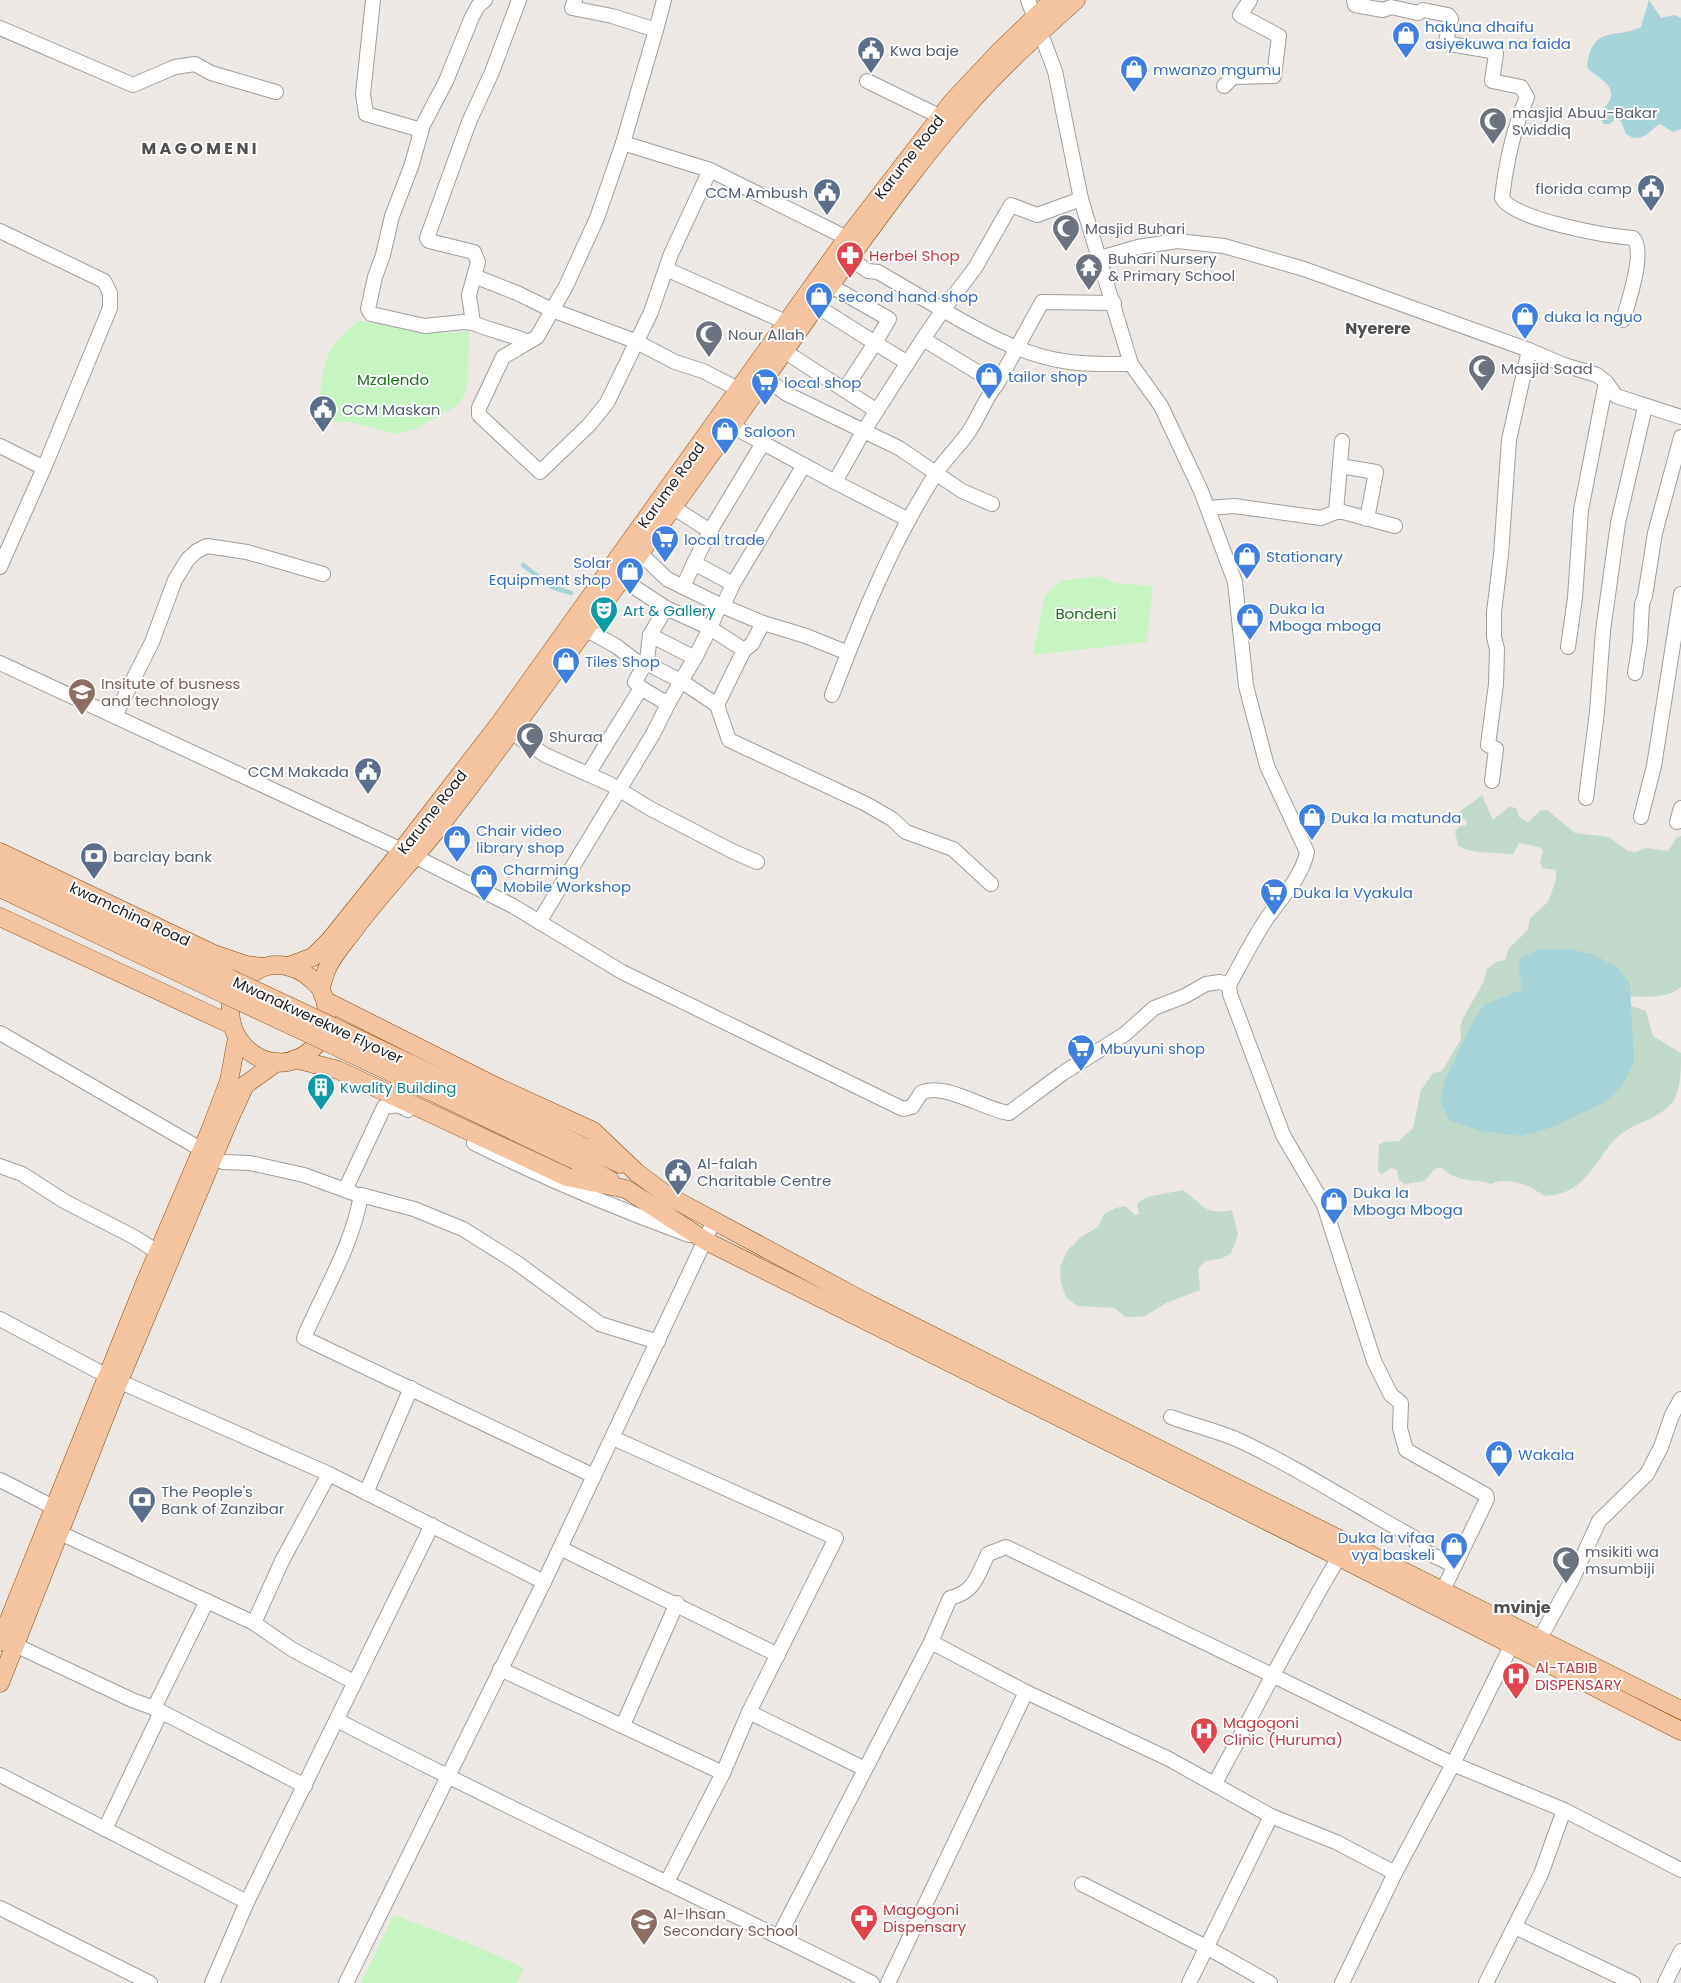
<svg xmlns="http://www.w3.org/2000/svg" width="1681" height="1983" font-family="Poppins,sans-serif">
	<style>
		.wetland { fill: #c1dacb }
		.park { fill: #c6f5c2 }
		.water { fill: #a6d4d8 }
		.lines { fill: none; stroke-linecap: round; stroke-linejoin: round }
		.stream { stroke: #a6d4d8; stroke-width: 4.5 }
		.minor-casing { stroke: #9e9e9e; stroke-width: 16 }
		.major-casing { stroke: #8b4d0a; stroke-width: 19 }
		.minor { stroke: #fff; stroke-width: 14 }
		.major { stroke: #f5c4a1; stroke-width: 18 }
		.major-bridge-casing { stroke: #8b4d0a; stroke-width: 19; stroke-linecap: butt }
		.major-bridge { stroke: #f5c4a1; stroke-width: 18 }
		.labels { text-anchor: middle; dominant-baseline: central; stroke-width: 4; stroke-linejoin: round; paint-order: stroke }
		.shop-label { font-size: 15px; fill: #366cbe; stroke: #fff; text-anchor: start }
		.service-label { font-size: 15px; fill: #4e5e75; stroke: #fff; text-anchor: start }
		.worship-label { font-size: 15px; fill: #5b616d; stroke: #fff; text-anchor: start }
		.street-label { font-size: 15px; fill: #1d1d1d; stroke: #fff }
		.health-label { font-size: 15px; fill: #be3a42; stroke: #fff; text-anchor: start }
		.park-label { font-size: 15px; fill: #1a7313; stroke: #fff }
		.culture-label { font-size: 15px; fill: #0d838f; stroke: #fff; text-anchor: start }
		.education-label { font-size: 15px; fill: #785e54; stroke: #fff; text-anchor: start }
		.neighbourhood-label { font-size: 16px; font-weight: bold; fill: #505050; stroke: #fff }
	</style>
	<rect width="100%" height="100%" fill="#ede8e3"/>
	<g class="wetland">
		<path d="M1482,795L1493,820L1510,806L1517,809L1519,817L1528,822L1541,810H1547L1575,833L1609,837L1628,851L1636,852L1646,848L1668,851L1677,837L1681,836V987C1663,1001 1645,995 1624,997L1623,1003L1646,1011L1653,1036L1681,1053C1681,1069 1681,1085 1675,1098C1664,1118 1638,1121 1621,1134C1603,1148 1595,1172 1576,1186C1566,1193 1556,1195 1544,1196C1530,1185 1507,1176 1491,1184C1470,1177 1458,1184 1441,1167L1435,1169L1424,1181L1405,1184L1399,1180L1397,1170L1391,1168L1382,1174L1378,1171L1379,1145L1383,1142L1399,1141L1413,1128L1421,1090L1433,1073L1442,1071L1461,1039L1460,1028L1462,1020L1484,981L1487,969L1496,962L1505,960L1509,948L1528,930L1530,918L1548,902L1556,880V870L1542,868L1540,862L1543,851L1539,847L1519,843L1513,854C1507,855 1503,853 1497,853C1482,852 1472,853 1458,846L1455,831L1460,826L1466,825L1467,822L1458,814C1463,807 1475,802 1482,795Z"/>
		<path d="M1183,1190C1203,1204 1204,1216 1232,1210L1238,1235L1231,1253L1223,1258L1205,1261L1198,1269L1200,1290L1166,1303L1145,1316L1135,1317H1125L1115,1308L1077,1306L1066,1297L1061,1283L1060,1267L1068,1250L1081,1237L1098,1227L1104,1214L1116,1208L1125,1206L1135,1215L1139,1214L1137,1204L1147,1197Z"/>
	</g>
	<g class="park">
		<path d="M358,321L447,333L469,331L468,379L465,394L458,405L416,429L397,434L350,422H335L321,418C317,402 323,359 333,346C340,337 350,329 358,321Z"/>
		<path d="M1099,576L1116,583L1153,586L1147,642L1033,655L1045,596L1060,581Z"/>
		<path d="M394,1915L476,1946L524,1968L517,1983H361Z"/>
	</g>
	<g class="water">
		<path d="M1649,0L1661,18L1675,15L1681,18V129L1673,132L1660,124C1648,131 1642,145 1626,134L1621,121L1615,119L1610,124H1604C1593,111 1614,105 1611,92C1610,82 1593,75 1587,67C1593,24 1613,40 1641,27Z"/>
		<path d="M1538,949H1569L1595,955L1618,968L1630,984L1634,1061L1623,1085L1605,1102L1550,1128L1521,1136L1481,1131L1450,1121L1440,1101L1446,1078L1474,1020L1485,1004L1522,990L1519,970L1520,959Z"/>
	</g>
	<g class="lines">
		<path class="stream" d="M523,565L552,587L571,593"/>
		<g class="minor-casing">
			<g id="minor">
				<path d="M373,0L363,94L366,114L421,130"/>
				<path d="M519,0L492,72L469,122L427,238L429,241L474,252L478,262L469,295L473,323C492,331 510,334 528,342"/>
				<path d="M575,0L572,8L612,16L656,30L623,143"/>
				<path d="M1028,0L1055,71L1081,199L1131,364L1161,406L1201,491L1235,582L1246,686L1267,766L1307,852C1302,877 1282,897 1267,918C1253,939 1241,963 1229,985L1230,994L1283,1135L1324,1205L1374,1361L1391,1395L1401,1403L1400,1428L1406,1450L1486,1495L1487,1499L1443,1590"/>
				<path d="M1354,0L1355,5L1383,10L1391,7L1418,13L1423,10L1448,15L1451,19L1446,41L1450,44L1491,51L1496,54L1492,81L1521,87L1527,97C1513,130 1506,162 1502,198C1514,220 1607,236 1633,238C1646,251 1628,303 1623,320"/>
				<path d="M0,28L133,85L175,67L195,64L211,73L276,92"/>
				<path d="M656,30L664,0"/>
				<path d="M867,81L941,117"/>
				<path d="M1224,86L1233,77L1274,76L1279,36L1240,15L1250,0"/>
				<path d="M710,170L623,143L597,218L566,286L537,337L503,357L479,408V415L540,472L589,425L607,403L651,312L671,254L710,170L847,238"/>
				<path d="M0,231L104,281L110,293V308L44,468L0,446"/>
				<path d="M849,258L868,271L878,272L943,310L975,268L1011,205L1037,215L1081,199"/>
				<path d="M1100,258L1138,247L1177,241L1224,246L1304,269L1529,350L1564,365L1597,375L1606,382L1616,396L1681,417"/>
				<path d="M666,269L788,323"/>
				<path d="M474,276L517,293L552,310L635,341L675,362L703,371L740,390"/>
				<path d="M815,305L875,343L889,319L831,286"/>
				<path d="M473,323L463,322L425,326L371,314L368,309L375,277L383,255L392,216L411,167L423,125L446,81L472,17L478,6L485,0"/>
				<path d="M923,339L943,310C981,332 1020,354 1063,361C1086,365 1109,364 1131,364"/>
				<path d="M784,351L877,411"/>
				<path d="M765,378L787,394L899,448L962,491L992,504"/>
				<path d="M845,389L875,343L908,363"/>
				<path d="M733,423L741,431L835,482L863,432L923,339L997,384"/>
				<path d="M1340,466L1376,472L1367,519"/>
				<path d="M835,482L909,520"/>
				<path d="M665,502L710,531L694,563"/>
				<path d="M1208,508L1234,506L1321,518L1336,512H1343L1395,526"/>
				<path d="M1336,512L1342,441"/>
				<path d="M710,531L763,443"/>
				<path d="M640,553L667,579L720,605L763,623L806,636L848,653"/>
				<path d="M0,567L44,468"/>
				<path d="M622,579L666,608L710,628L695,658L650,635"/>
				<path d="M733,584L804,465"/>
				<path d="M683,587L694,563L733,584L723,606"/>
				<path d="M720,605L710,628L744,650L752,644L763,623"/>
				<path d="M585,629L616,646L644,667"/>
				<path d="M1568,647L1575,598L1581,510L1606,382"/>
				<path d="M0,663L402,850L513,906L622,972L903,1109L912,1107L921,1093C943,1081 985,1110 1009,1113L1063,1073L1125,1034L1154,1008L1185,996L1206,984L1220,982L1229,985"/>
				<path d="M646,663L681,681L695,658"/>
				<path d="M1635,673L1640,642L1642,604L1645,596L1655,533L1681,437"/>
				<path d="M641,688L668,704L681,681L717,705L744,650"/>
				<path d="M832,695C861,619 891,544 935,475C945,458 960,446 970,430C980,415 985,398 997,384L1042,302L1114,303"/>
				<path d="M717,705L729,740L866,804L892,819L906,832L953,849L991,884"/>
				<path d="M115,716L152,642L175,580L188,559L197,551L207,546L247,552L323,574"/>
				<path d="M504,727L545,755L610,784L651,809L732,851L757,862"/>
				<path d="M588,774L641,688L635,682L647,660L650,635L666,608"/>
				<path d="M1492,781L1496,749L1488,745L1496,684L1497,649L1494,637V612L1501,555L1509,440L1529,350"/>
				<path d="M1586,798L1597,712L1603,631L1618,523L1645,407"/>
				<path d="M1641,817L1654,766L1681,594"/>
				<path d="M1677,822L1681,808"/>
				<path d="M539,922L653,734L668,704"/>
				<path d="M0,1033L223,1162L250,1163L304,1175L353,1193"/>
				<path d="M474,1143C544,1178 615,1208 689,1235"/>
				<path d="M0,1166L22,1174L64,1201L134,1237L167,1258"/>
				<path d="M345,1190L384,1107L398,1105L408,1110"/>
				<path d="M0,1319L107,1376L329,1474L544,1582"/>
				<path d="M1171,1417C1192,1425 1214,1430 1236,1439C1297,1467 1354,1505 1413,1537L1420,1549L1455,1566"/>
				<path d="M613,1438L836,1538L749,1712L723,1773L667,1882"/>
				<path d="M594,1476L304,1338C324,1290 352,1247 361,1195L414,1209L463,1229L517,1263L600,1324L658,1342"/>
				<path d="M0,1480L55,1508"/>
				<path d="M366,1493L411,1388"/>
				<path d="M60,1533L254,1623L293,1650L354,1682"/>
				<path d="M560,1548L778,1655"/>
				<path d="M254,1623L282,1561L329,1474"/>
				<path d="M1540,1638L1572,1580L1599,1521L1647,1474L1661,1447L1672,1415L1681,1399"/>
				<path d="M931,1642L1026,1692L1169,1759L1271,1816L1336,1842L1395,1873"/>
				<path d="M15,1645L132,1700L154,1708L305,1786"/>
				<path d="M500,1669L723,1773"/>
				<path d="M154,1708L207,1601"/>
				<path d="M749,1712L865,1769"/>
				<path d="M337,1720C513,1812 695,1894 872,1983"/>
				<path d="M623,1725L677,1603"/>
				<path d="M0,1775L247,1902"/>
				<path d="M1215,1783C1256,1708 1295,1631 1339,1557"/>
				<path d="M105,1829L161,1712"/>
				<path d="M1082,1884L1208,1948L1270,1983"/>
				<path d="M0,1908L150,1983"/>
				<path d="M1515,1927L1633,1983"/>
				<path d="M779,1936L931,1642L950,1598C975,1592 977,1576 988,1554L1006,1547L1274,1676L1453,1764L1564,1810L1681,1870"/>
				<path d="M212,1983L247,1902L432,1525"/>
				<path d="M346,1983L544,1582L714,1221"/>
				<path d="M888,1983L1026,1692"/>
				<path d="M1189,1983L1271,1816"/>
				<path d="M1342,1983L1395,1873L1453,1764L1515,1638"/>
				<path d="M1486,1983L1541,1874L1564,1810"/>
				<path d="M1665,1983L1681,1951"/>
			</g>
		</g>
		<g class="major-casing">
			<g id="major">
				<path d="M0,852L214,954L246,965L263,967"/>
				<path d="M0,869L229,978"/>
				<path d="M0,888L224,994"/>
				<path d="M0,917L232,1025"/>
				<path d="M289,966L313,957L330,940L402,850L500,723L847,238L952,102L1000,51L1053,0"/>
				<path d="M321,989C303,966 272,955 248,977C199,1019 263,1092 311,1050C324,1039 330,1018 325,1000C325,999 321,991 321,989C321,984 325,976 326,971C332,956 344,943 353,931C380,895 411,862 439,827C509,738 574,644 641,552C712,452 784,353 853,253C888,205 923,157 962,112C996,72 1036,36 1076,0"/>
				<path d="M326,1001L495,1086L593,1131L636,1172L668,1196L867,1303L1681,1710"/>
				<path d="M340,1030L620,1164"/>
				<path d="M333,1045L575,1160L610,1180"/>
				<path d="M295,1059L338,1070L567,1177L626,1189L706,1241L1339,1557L1681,1731"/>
				<path d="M0,1642L145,1283L210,1131L229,1081L237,1038"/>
				<path d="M0,1683L119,1381L229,1120L245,1085L277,1062"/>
			</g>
		</g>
		<use href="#minor" class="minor"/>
		<use href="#major" class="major"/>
		<g class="major-bridge-casing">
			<g id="major-bridge">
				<path d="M229,978L340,1030"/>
				<path d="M224,994L333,1045"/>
			</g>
		</g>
		<use href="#major-bridge" class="major-bridge"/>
	</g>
	<defs>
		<g id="shop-pin" transform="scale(1.4375)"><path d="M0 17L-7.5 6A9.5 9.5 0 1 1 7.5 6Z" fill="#3f7fe0" stroke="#fff"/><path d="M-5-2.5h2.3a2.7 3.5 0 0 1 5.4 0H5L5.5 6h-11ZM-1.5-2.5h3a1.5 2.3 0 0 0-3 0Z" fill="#fff"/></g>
		<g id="civic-pin" transform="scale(1.4375)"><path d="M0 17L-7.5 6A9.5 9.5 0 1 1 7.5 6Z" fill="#5c6f8a" stroke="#fff"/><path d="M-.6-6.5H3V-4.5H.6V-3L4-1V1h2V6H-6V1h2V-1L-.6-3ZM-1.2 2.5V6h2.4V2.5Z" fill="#fff"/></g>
		<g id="mosque-pin" transform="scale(1.4375)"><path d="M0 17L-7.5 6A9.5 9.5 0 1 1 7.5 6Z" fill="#6b7280" stroke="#fff"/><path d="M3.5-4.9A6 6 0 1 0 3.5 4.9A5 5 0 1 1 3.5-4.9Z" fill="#fff"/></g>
		<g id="pharmacy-pin" transform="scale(1.4375)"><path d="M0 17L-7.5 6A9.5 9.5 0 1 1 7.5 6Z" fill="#e0444e" stroke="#fff"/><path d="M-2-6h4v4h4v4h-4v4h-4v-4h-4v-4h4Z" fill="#fff"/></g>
		<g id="temple-pin" transform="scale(1.4375)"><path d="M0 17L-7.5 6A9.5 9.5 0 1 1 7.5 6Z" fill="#6b7280" stroke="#fff"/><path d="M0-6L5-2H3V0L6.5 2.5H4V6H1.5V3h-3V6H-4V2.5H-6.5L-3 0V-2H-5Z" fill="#fff"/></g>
		<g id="supermarket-pin" transform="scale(1.4375)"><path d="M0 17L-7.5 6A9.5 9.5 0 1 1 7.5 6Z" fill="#3f7fe0" stroke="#fff"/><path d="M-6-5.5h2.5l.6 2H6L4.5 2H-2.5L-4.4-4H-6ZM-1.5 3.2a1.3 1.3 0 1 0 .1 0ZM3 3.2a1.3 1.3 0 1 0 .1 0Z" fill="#fff"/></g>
		<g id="theatre-pin" transform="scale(1.4375)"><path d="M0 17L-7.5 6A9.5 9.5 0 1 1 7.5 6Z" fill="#0f9aa8" stroke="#fff"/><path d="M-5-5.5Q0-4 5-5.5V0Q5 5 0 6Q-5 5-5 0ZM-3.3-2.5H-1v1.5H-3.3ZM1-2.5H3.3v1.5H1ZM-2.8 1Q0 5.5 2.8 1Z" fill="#fff"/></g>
		<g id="university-pin" transform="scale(1.4375)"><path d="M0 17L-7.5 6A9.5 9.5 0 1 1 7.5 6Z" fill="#8d6e63" stroke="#fff"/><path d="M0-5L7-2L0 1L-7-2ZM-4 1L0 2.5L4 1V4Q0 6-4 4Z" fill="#fff"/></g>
		<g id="bank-pin" transform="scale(1.4375)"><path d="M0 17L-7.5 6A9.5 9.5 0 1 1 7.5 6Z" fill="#5c6f8a" stroke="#fff"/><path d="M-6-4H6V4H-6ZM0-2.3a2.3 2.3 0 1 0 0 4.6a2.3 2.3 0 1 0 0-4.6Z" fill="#fff"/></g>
		<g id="building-pin" transform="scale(1.4375)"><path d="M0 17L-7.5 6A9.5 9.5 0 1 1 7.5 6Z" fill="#0f9aa8" stroke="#fff"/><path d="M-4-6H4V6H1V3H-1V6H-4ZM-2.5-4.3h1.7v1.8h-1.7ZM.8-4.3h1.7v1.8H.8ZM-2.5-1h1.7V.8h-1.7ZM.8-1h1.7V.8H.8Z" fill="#fff"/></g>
		<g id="hospital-pin" transform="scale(1.4375)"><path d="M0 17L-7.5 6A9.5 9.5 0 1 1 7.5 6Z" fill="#e0444e" stroke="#fff"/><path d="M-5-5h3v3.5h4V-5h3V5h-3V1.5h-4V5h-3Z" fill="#fff"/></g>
		<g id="school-pin" transform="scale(1.4375)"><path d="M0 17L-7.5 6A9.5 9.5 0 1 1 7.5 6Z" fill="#8d6e63" stroke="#fff"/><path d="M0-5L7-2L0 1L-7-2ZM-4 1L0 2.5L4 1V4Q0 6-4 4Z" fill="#fff"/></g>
	</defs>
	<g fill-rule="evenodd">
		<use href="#shop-pin" x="1406" y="35"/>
		<use href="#civic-pin" x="871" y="50"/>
		<use href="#shop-pin" x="1134" y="69"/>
		<use href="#mosque-pin" x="1493" y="121"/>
		<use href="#civic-pin" x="1651" y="188"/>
		<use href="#civic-pin" x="827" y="192"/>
		<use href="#mosque-pin" x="1066" y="228"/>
		<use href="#pharmacy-pin" x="850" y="255"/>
		<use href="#temple-pin" x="1089" y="267"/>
		<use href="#shop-pin" x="819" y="296"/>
		<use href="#shop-pin" x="1525" y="316"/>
		<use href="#mosque-pin" x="709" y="334"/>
		<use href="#mosque-pin" x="1482" y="368"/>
		<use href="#shop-pin" x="989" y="376"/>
		<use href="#supermarket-pin" x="765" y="382"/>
		<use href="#civic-pin" x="323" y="409"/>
		<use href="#shop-pin" x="725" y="431"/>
		<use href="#supermarket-pin" x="665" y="539"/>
		<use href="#shop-pin" x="1247" y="556"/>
		<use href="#shop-pin" x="630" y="571"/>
		<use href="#theatre-pin" x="604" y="610"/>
		<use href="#shop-pin" x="1250" y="617"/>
		<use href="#shop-pin" x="566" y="661"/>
		<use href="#university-pin" x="82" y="692"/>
		<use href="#mosque-pin" x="530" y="736"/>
		<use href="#civic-pin" x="368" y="771"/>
		<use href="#shop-pin" x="1312" y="817"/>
		<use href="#shop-pin" x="457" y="839"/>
		<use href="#bank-pin" x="94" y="856"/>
		<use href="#shop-pin" x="484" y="878"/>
		<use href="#supermarket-pin" x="1274" y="892"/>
		<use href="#supermarket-pin" x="1081" y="1048"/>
		<use href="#building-pin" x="321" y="1087"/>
		<use href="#civic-pin" x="678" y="1172"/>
		<use href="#shop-pin" x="1334" y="1201"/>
		<use href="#shop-pin" x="1499" y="1454"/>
		<use href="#bank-pin" x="142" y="1500"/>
		<use href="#shop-pin" x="1454" y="1546"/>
		<use href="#mosque-pin" x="1566" y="1560"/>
		<use href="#hospital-pin" x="1516" y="1676"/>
		<use href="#hospital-pin" x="1204" y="1731"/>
		<use href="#pharmacy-pin" x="864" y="1918"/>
		<use href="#school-pin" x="644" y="1922"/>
	</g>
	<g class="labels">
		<g class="shop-label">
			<text x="1425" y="26">hakuna dhaifu<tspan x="1425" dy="17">asiyekuwa na faida</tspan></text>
			<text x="1153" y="69">mwanzo mgumu</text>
			<text x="838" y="296">second hand shop</text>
			<text x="1544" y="316">duka la nguo</text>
			<text x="1008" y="376">tailor shop</text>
			<text x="784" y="382">local shop</text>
			<text x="744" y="431">Saloon</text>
			<text x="684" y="539">local trade</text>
			<text x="1266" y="556">Stationary</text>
			<text x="611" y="562" text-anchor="end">Solar<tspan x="611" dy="17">Equipment shop</tspan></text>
			<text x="1269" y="608">Duka la<tspan x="1269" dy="17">Mboga mboga</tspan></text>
			<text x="585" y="661">Tiles Shop</text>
			<text x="1331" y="817">Duka la matunda</text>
			<text x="476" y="830">Chair video<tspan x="476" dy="17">library shop</tspan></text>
			<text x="503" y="869">Charming<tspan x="503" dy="17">Mobile Workshop</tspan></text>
			<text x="1293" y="892">Duka la Vyakula</text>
			<text x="1100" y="1048">Mbuyuni shop</text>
			<text x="1353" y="1192">Duka la<tspan x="1353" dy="17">Mboga Mboga</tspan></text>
			<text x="1518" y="1454">Wakala</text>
			<text x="1435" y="1537" text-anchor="end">Duka la vifaa<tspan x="1435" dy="17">vya baskeli</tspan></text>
		</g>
		<g class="service-label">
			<text x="890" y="50">Kwa baje</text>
			<text x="1632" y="188" text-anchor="end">florida camp</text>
			<text x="808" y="192" text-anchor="end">CCM Ambush</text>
			<text x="342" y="409">CCM Maskan</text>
			<text x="349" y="771" text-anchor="end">CCM Makada</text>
			<text x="113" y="856">barclay bank</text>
			<text x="697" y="1163">Al-falah<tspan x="697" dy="17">Charitable Centre</tspan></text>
			<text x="161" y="1491">The People's<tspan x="161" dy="17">Bank of Zanzibar</tspan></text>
		</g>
		<g class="worship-label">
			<text x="1512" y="112">masjid Abuu-Bakar<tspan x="1512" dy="17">Swiddiq</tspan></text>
			<text x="1085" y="228">Masjid Buhari</text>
			<text x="1108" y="258">Buhari Nursery<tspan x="1108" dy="17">&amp; Primary School</tspan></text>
			<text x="728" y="334">Nour Allah</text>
			<text x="1501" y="368">Masjid Saad</text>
			<text x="549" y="736">Shuraa</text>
			<text x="1585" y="1551">msikiti wa<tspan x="1585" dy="17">msumbiji</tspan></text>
		</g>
		<g class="street-label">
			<text transform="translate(909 157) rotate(-52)">Karume Road</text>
			<text transform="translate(671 485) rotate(-54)">Karume Road</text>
			<text transform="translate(432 812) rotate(-52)">Karume Road</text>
			<text transform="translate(130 914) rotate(25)">kwamchina Road</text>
			<text transform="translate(318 1020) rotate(25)">Mwanakwerekwe Flyover</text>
		</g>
		<g class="health-label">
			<text x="869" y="255">Herbel Shop</text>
			<text x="1535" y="1667">Al-TABIB<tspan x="1535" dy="17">DISPENSARY</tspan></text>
			<text x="1223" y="1722">Magogoni<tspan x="1223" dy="17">Clinic (Huruma)</tspan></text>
			<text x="883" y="1909">Magogoni<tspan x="883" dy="17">Dispensary</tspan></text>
		</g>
		<g class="park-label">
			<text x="393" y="379">Mzalendo</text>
			<text x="1086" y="613">Bondeni</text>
		</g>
		<g class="culture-label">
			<text x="623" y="610">Art &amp; Gallery</text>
			<text x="340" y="1087">Kwality Building</text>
		</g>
		<g class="education-label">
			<text x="101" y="683">Insitute of busness<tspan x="101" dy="17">and technology</tspan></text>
			<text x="663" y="1913">Al-Ihsan<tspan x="663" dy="17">Secondary School</tspan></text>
		</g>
		<g class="neighbourhood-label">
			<text x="199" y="148">M A G O M E N I</text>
			<text x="1378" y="328">Nyerere</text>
			<text x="1522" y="1607">mvinje</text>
		</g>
	</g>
</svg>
